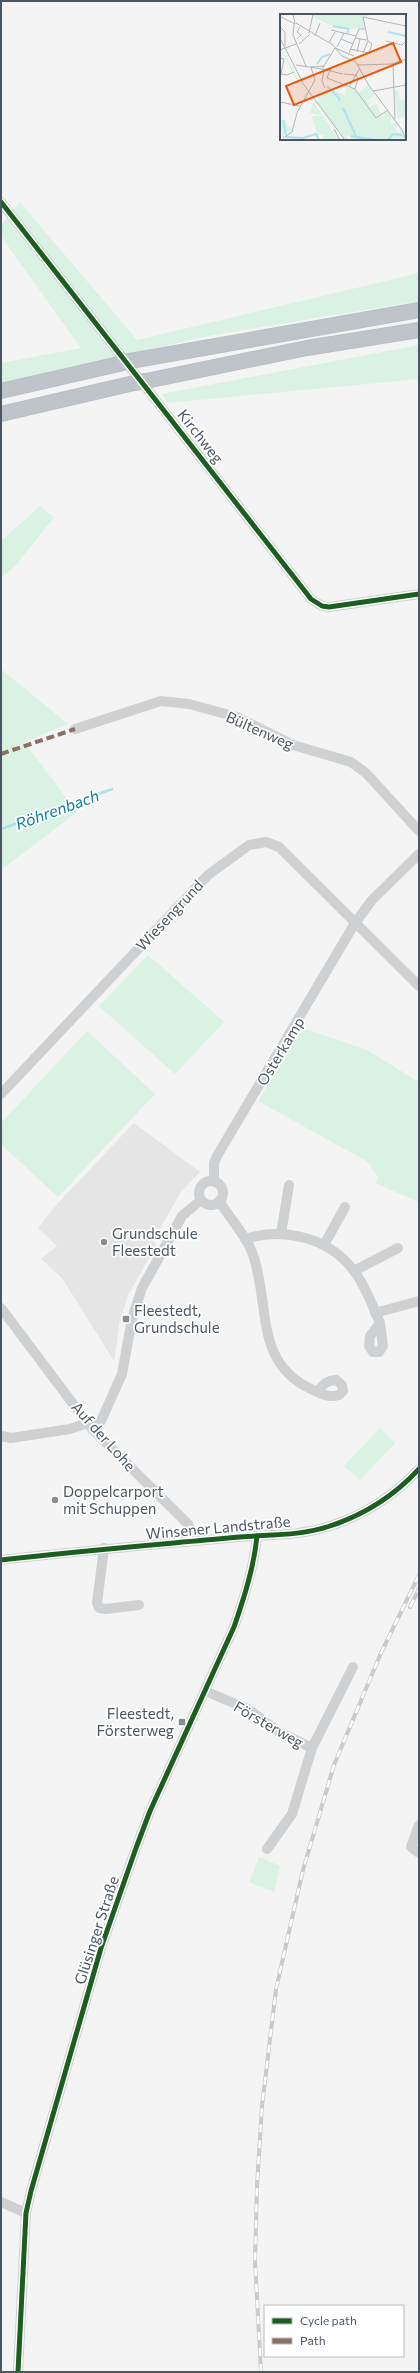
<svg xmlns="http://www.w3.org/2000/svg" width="420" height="2373" font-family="Commissioner,sans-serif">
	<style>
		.education { fill: #e6e5e6 }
		.green { fill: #d9f2e3 }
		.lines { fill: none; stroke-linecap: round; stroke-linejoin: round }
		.stream { stroke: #aee2f0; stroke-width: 2.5 }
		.highway-casing { stroke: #b9bec3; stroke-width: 16 }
		.minor { stroke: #ced0d2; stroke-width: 10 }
		.highway { stroke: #bec4c9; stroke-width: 14 }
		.rail-casing { stroke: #c9cacc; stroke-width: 4 }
		.rail { stroke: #fff; stroke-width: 2.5; stroke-dasharray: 8; stroke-linecap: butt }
		.highway-bridge-casing { stroke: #b9bec3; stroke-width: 16; stroke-linecap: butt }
		.highway-bridge { stroke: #bec4c9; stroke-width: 14 }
		.quiet { stroke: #8d6e63; stroke-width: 4; stroke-dasharray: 8 4; stroke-linecap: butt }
		.cycleway-casing { stroke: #fff; stroke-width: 8 }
		.cycleway { stroke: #1b5e20; stroke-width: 5 }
		.poi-dot { fill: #868d94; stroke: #fff; stroke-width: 1.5 }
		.labels { text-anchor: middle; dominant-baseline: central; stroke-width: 3.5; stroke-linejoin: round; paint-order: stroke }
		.street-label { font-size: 15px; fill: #4a5661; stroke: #fff }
		.poi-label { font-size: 15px; fill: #4a5661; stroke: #fff; text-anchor: start }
		.water-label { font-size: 16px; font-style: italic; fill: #0c7c9b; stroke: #fff }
		.inset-river { fill: none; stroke: #aee2f0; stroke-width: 2 }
		.inset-road { fill: none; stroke: #b0b5b9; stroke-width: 1 }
		.view { fill: #e8590c; fill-opacity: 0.15; stroke: #e8590c; stroke-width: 2 }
		.inset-edge { fill: none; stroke: #4a5661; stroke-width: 2 }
	</style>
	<rect width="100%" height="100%" fill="#f4f4f4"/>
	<path class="education" d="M134,1123L200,1172L181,1192L154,1239L156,1246L128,1295L120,1320L114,1361L62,1278L41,1259L57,1246L38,1228L58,1203Z"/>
	<g class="green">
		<path d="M20,202L137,340L419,273V301L208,336L1,384V363L81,348L1,236V225Z"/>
		<path d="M419,345V379L167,403L162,394Z"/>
		<path d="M40,506L54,517L16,565L1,578V541Z"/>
		<path d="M1,669L68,724L24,742L77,812L1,870Z"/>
		<path d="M148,955L224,1022L175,1074L99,1006Z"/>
		<path d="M303,1028L367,1050L419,1082V1202L375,1183L378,1177L368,1162L258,1101Z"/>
		<path d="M87,1031L155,1094L58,1197L1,1144V1123Z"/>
		<path d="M380,1428L395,1443L360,1480L344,1466Z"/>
		<path d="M259,1857L280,1866L274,1892L249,1882Z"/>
	</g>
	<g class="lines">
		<path class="stream" d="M1,829L112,789"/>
		<g class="highway-casing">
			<g id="highway">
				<path d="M130,361L419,310"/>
				<path d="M146,381L307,348L419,330"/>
				<path d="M1,391L119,364"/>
				<path d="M1,414L134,383"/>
			</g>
		</g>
		<g class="minor">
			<path d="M1,202L311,599L322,606L329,607L419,594"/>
			<path d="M75,729L161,701L189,704L237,717L293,745L351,762L366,773L419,831"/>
			<path d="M1,1094L208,875L249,845L266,842L279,847L419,986"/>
			<circle cx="211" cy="1193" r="12"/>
			<path d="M214,1182V1163L217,1156L355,923L372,900L419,854"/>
			<path d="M219,1201C231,1220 248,1237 254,1258C270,1308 255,1363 311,1389C321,1394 328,1398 339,1395L343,1391L342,1385L336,1380C326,1381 323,1384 318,1392"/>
			<path d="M281,1234L289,1185"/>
			<path d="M245,1239C283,1227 329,1237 354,1271C365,1285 373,1307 380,1323L370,1336L369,1346L373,1352H379L383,1346L380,1323"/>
			<path d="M324,1245L345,1207"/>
			<path d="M354,1271L398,1248"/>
			<path d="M1,1308L92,1429L188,1524L196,1540"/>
			<path d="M375,1313L419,1301"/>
			<path d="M92,1429L101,1421L122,1374L132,1319L142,1288L182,1216L201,1200"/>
			<path d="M1,1436L11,1438L70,1429L88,1423"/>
			<path d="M104,1548L97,1603L99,1608L106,1609L139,1605"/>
			<path d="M1,1560C77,1551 152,1545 228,1538C262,1534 298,1537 330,1526C364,1515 395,1495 419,1469"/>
			<path d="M205,1691L248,1709L279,1732L312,1748L292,1814L267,1849"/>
			<path d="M312,1748L353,1667"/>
			<path d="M419,1825L411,1847L419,1853"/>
			<path d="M1,2202L26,2213"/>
			<path d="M18,2372L26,2213L31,2191L101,1948L136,1848L150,1811L234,1627C244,1598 254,1567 257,1536"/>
		</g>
		<use href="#highway" class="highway"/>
		<g class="rail-casing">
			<g id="rail">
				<path d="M410,1607L419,1589"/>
				<path d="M261,2372L255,2261L257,2186L262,2106L276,1989L303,1870L334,1765L381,1653L419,1575"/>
			</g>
		</g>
		<use href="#rail" class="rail"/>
		<g class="highway-bridge-casing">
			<g id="highway-bridge">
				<path d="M119,364L130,361"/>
				<path d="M134,383L146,381"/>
			</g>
		</g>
		<use href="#highway-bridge" class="highway-bridge"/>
		<path class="quiet" d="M1,754L75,729"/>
		<g class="cycleway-casing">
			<g id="cycleway">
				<path d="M1,202L311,599L322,606L329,607L419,594"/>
				<path d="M1,1560C77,1551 152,1545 228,1538C262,1534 298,1537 330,1526C364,1515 395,1495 419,1469"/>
				<path d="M18,2372L26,2213L31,2191L101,1948L136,1848L150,1811L234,1627C244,1598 254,1567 257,1536"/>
			</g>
		</g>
		<use href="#cycleway" class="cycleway"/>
	</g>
	<g class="poi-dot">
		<circle cx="104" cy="1242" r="4"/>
		<rect x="122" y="1315" width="8" height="8" rx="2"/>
		<circle cx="55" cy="1500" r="4"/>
		<rect x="178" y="1718" width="8" height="8" rx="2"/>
	</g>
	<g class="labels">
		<g class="street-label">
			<text transform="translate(201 436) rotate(52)">Kirchweg</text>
			<text transform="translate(260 730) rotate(24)">Bültenweg</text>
			<text transform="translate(169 915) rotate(-47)">Wiesengrund</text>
			<text transform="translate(280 1051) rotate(-59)">Osterkamp</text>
			<text transform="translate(104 1436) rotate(48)">Auf der Lohe</text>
			<text transform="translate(218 1527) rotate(-5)">Winsener Landstraße</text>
			<text transform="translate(269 1724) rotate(30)">Försterweg</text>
			<text transform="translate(96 1930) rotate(-72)">Glüsinger Straße</text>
		</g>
		<g class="poi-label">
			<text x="112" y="1233">Grundschule<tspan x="112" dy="17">Fleestedt</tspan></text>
			<text x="134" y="1310">Fleestedt,<tspan x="134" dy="17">Grundschule</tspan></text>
			<text x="63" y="1491">Doppelcarport<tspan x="63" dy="17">mit Schuppen</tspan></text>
			<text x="174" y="1713" text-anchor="end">Fleestedt,<tspan x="174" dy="17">Försterweg</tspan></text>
		</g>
		<g class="water-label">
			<text transform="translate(57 809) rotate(-20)">Röhrenbach</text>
		</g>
	</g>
	<g transform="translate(280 14)">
		<rect width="126" height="126" fill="#f4f4f4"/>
		<path d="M34,0H88L87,4L84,3L85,14L59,15L33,3ZM2,36L25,76L59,126H43V121L37,120L32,102H43L30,99L33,89L28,81L22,86L26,79L12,58ZM88,71L95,80L87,87L89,89L95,86L88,91L90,93L96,89L103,104L105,103L104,99L108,97L111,102V110L116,109L118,111L115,114L118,119L121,115L125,124L71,126L69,121L66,122L69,126H66L37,89L39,83L36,79L42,83L45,75L47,76L49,73L65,82L66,73L75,75L78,79ZM118,76L120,86L126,85V102L118,105L114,77ZM5,105L8,113L13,114L12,118L8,117L3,123L0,108Z" fill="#d9f2e3"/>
		<path class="inset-river" d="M53,12L69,15L67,19M108,18L126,22M37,50L42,43L50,40M47,72L59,84V87M63,94L76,122M3,106L6,121M71,122L95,126H108L113,120L122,121M6,123L23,124L36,120L39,126"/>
		<path class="inset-road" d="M1,3L15,10L13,0M16,9L53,31L62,42L76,48L88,70L122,116L126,126M14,10L13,21L26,52M0,13L5,18V32M51,16L76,22M29,19L33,0M35,22L40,9M0,24L24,71L65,126M75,24L87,26M17,25L21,21L17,18L20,13M61,25L73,30M106,27L122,31L126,27M49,29L55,18M19,30L30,20M57,33L64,19M70,35L89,39L92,30L88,27L83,3L126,12M0,36L16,30M77,38L80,25M69,39L79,15H85M83,39L88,27M0,44L4,45L1,60M113,50L115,105M16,51L42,55M78,51L112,50L126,45M51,54L47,64L75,75M42,55L55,34L74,42M42,55L63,60M44,56L42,67L45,74M1,60L7,61L14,58M64,60L76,61M69,73L80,54M75,75L96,104L108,96M75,75L78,65L76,61M93,77L126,71M0,88L20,92M54,115L60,126M3,124L12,118L17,99L35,66L31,53L44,52"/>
		<path class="view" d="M113,29L121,48L14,91L6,72Z"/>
		<rect width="126" height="126" class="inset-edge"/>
	</g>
	<rect width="420" height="2373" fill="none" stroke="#4a5661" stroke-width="4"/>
	<rect x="264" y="2305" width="140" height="52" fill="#ffffff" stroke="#b7bbc0"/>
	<rect x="272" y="2318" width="20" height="6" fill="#1b5e20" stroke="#b7bbc0"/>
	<text x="300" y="2325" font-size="12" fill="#4a5661">Cycle path</text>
	<rect x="272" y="2338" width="20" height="6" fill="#8d6e63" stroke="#b7bbc0"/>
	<text x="300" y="2345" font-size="12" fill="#4a5661">Path</text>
</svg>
